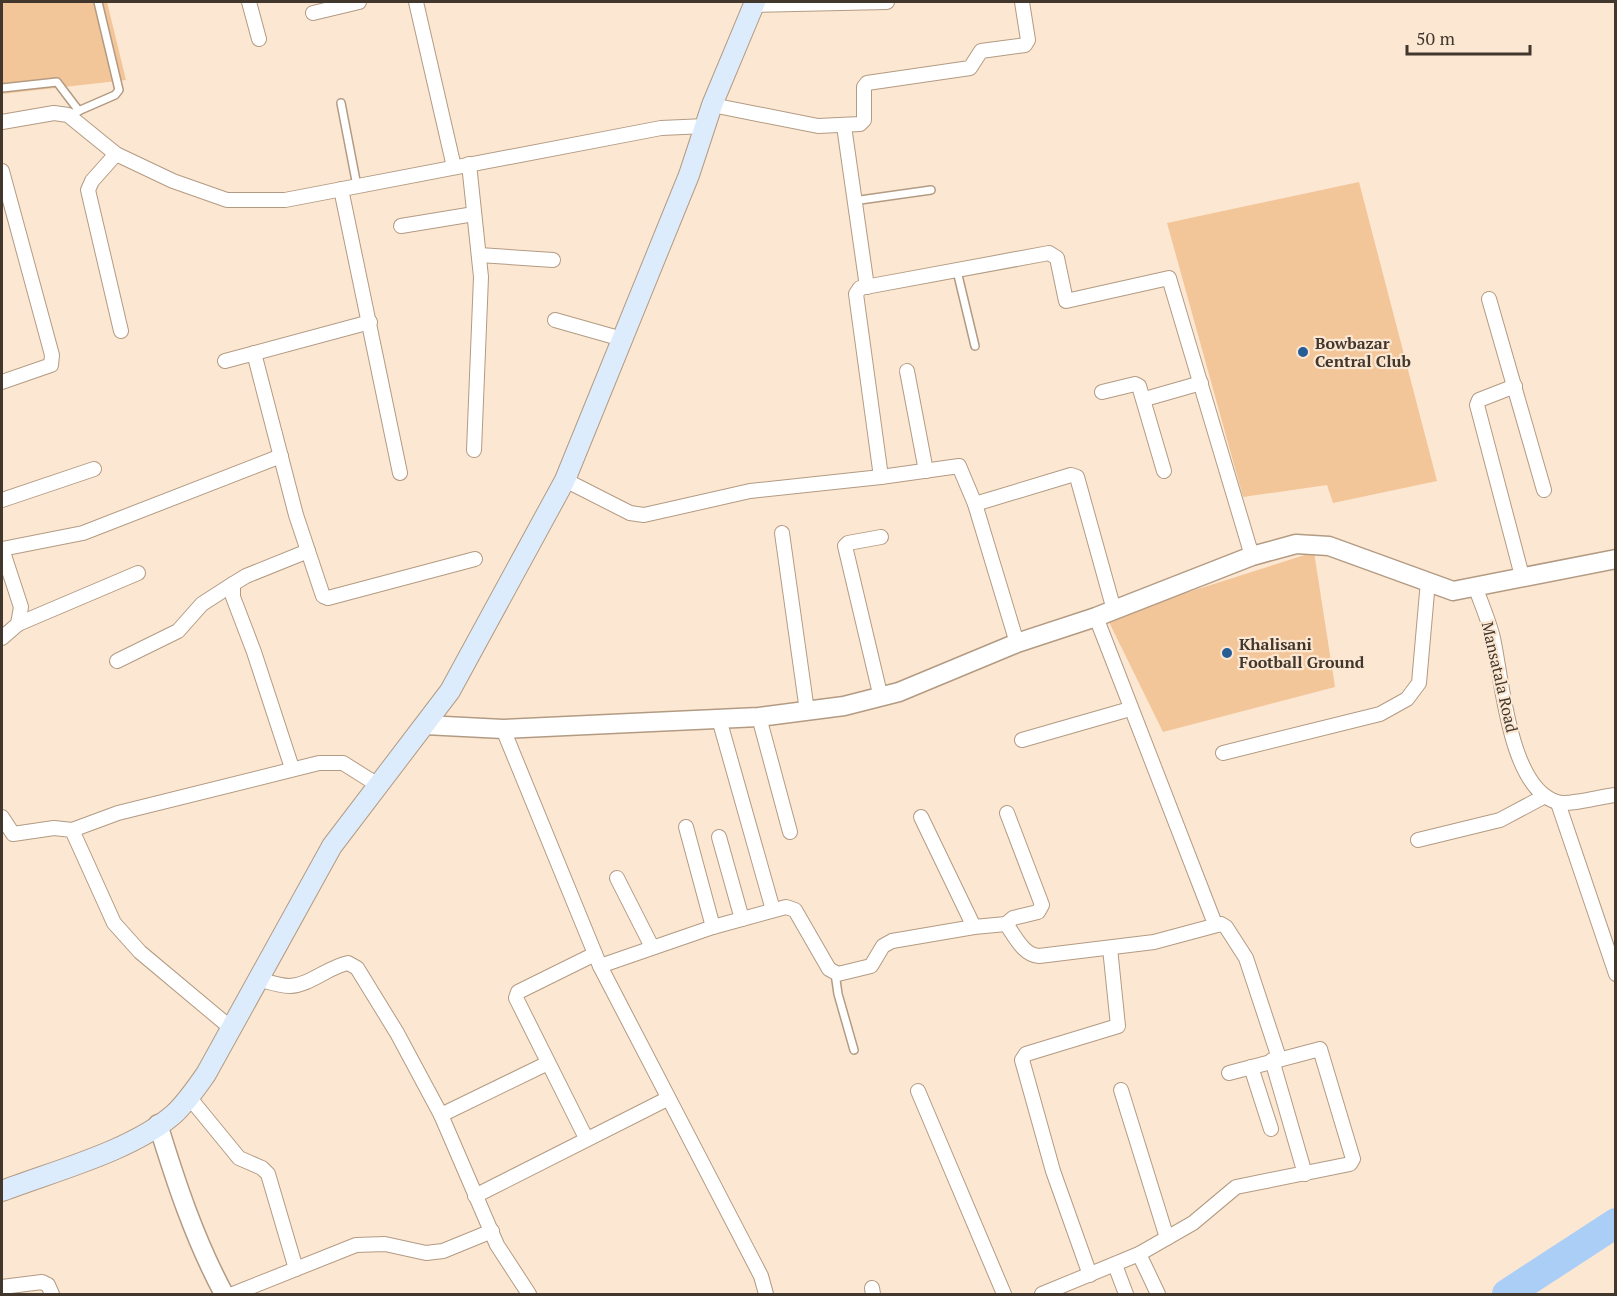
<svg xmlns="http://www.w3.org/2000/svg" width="1617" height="1296" font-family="'PT Serif',serif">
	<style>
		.green { fill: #f3c699 }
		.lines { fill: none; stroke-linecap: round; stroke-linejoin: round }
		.river { stroke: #aacef6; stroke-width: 30 }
		.service-casing { stroke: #b39b83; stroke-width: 10 }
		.minor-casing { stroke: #b39b83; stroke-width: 16 }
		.tertiary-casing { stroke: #b39b83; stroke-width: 21 }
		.secondary-casing { stroke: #b39b83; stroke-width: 22 }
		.service { stroke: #fff; stroke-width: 7 }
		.minor { stroke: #fff; stroke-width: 14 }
		.tertiary { stroke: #fff; stroke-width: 18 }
		.secondary { stroke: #dcecfd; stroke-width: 20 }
		.poi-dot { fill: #265d95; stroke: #fce7d2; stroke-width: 2 }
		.labels { text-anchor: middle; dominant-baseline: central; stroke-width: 4.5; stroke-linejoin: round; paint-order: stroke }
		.poi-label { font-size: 16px; font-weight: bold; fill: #41372d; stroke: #fce7d2; text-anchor: start }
		.street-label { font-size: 16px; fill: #41372d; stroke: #fce7d2 }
	</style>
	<rect width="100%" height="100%" fill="#fce7d2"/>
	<g class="green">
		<path d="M2,2H107L126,80L2,94Z"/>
		<path d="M1359,182L1437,481L1333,503L1327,485L1243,497L1167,223Z"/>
		<path d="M1314,552L1335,687L1163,732L1107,618Z"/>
	</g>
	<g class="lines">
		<path class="river" d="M1507,1294L1616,1223"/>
		<g class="service-casing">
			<g id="service">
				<path d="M2,88L57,82L79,111"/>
				<path d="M341,103L357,186"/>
				<path d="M69,115L115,95L119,90L98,2"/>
				<path d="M853,201L931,190"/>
				<path d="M957,271L975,346"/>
				<path d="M835,973L838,994L854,1050"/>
			</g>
		</g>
		<g class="minor-casing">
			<g id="minor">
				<path d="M249,2L259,39"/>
				<path d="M416,2L454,167"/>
				<path d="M754,5L887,2"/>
				<path d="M313,13L359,2"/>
				<path d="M712,105L818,126L860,124L864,120V87L867,83L970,68L981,51L1025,45L1028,40L1022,2"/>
				<path d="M2,122L54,113L68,115L116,154L173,181L227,200H285L661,128L706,126"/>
				<path d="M844,126L867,287"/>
				<path d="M116,154L92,181L88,190L121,331"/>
				<path d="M469,164L481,277L474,450"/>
				<path d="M2,171L52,355L51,365L2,382"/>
				<path d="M341,189L400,473"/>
				<path d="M401,226L474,214"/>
				<path d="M479,255L553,260"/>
				<path d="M1489,299L1544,490"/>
				<path d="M555,320L622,339"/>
				<path d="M254,353L296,515L323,596L328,598L475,559"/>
				<path d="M225,361L370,322"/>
				<path d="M907,371L926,471"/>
				<path d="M1515,386L1479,400L1477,405L1522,576"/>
				<path d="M1102,392L1135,384L1139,386L1164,471"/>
				<path d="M1145,399L1201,383"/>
				<path d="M881,477L856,294L860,288L1049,253L1057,258L1066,301L1169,278L1252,556"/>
				<path d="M565,480L630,513L644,515L750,491L881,477L959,466L975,504L1017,643"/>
				<path d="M2,500L94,469"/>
				<path d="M975,504L1071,475L1077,477L1114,610"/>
				<path d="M782,533L807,711"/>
				<path d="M881,537L848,543L845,546L881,698"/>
				<path d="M2,549L83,533L281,456"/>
				<path d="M2,549L21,607L18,624L2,638"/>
				<path d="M1475,586C1481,603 1489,621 1493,638C1502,678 1509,788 1557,802C1568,806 1602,796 1616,795"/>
				<path d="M1096,617L1215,924"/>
				<path d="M18,624L138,573"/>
				<path d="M117,661L178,631L202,604L233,584"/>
				<path d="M759,717L790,832"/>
				<path d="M719,719L773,910"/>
				<path d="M503,729L600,966L761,1276L766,1294"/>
				<path d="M1022,740L1130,709"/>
				<path d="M1223,753L1380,714L1407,699L1419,683L1428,581"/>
				<path d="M292,768L254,652L233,597V584L246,576L308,551"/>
				<path d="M1558,803L1616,974"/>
				<path d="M2,817L13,834L54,828L72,830L114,923L140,952L232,1029"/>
				<path d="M921,817L974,927"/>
				<path d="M686,827L713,927"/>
				<path d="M72,830L118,813L319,763H343L378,785"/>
				<path d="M719,837L742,919"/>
				<path d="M1418,840L1500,820L1545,796"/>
				<path d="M617,878L652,947"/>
				<path d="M1006,924L1013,918L1038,912L1042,905L1007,813"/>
				<path d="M600,966L713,927L786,907L795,910L829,969L838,974L871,966L883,946L892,941L974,927L1006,924C1015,936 1023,955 1039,956L1154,942L1221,924L1226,927L1246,958L1279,1058"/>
				<path d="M258,979C268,982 280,986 290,986C310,985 328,967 348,963L357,968L397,1033L441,1115L497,1245L529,1294"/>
				<path d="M1272,1060L1305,1174"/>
				<path d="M1251,1067L1271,1129"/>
				<path d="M1121,1090L1167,1238"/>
				<path d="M918,1091L1004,1294"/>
				<path d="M189,1097L239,1158L262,1168L268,1174L296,1269"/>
				<path d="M441,1115L548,1063"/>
				<path d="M586,1138L516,998L518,992L595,954"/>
				<path d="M475,1196L667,1099"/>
				<path d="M1139,1254L1158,1294"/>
				<path d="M1115,1265L1126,1294"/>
				<path d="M1090,1275L1053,1171L1022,1060L1026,1054L1118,1026L1110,948"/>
				<path d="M2,1287L42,1282L48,1285L52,1294"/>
				<path d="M872,1288L873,1294"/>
				<path d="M233,1294L356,1245L385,1244L426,1253L443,1251L492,1231"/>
				<path d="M1042,1294L1139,1254L1193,1223L1236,1187L1350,1164L1353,1159L1320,1049L1229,1073"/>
			</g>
		</g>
		<g class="tertiary-casing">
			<g id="tertiary">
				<path d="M425,725L503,729L759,717L844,706L899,692L1017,643L1096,617L1252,556L1296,544L1329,546L1453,591L1616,559"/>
				<path d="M158,1124C176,1183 195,1240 224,1294"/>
			</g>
		</g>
		<g class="secondary-casing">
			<path id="secondary" d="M2,1191C54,1171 132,1151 174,1114C186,1103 196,1088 206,1074L332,846L450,691L565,480L689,175L712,105L755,2"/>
		</g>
		<use href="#service" class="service"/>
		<use href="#minor" class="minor"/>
		<use href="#tertiary" class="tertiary"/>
		<use href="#secondary" class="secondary"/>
	</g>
	<g class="poi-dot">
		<circle cx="1303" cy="352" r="6"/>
		<circle cx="1227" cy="653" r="6"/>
	</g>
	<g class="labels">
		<g class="poi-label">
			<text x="1315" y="343">Bowbazar<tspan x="1315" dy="18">Central Club</tspan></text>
			<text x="1239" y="644">Khalisani<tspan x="1239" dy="18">Football Ground</tspan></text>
		</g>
		<g class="street-label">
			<text transform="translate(1500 677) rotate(77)">Mansatala Road</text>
		</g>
	</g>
	<rect width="1617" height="1296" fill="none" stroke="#41372d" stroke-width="6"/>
	<path d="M1407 45v9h123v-9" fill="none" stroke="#41372d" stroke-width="3"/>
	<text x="1416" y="45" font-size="18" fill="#41372d" stroke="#fce7d2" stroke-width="4.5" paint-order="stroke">50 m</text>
</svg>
